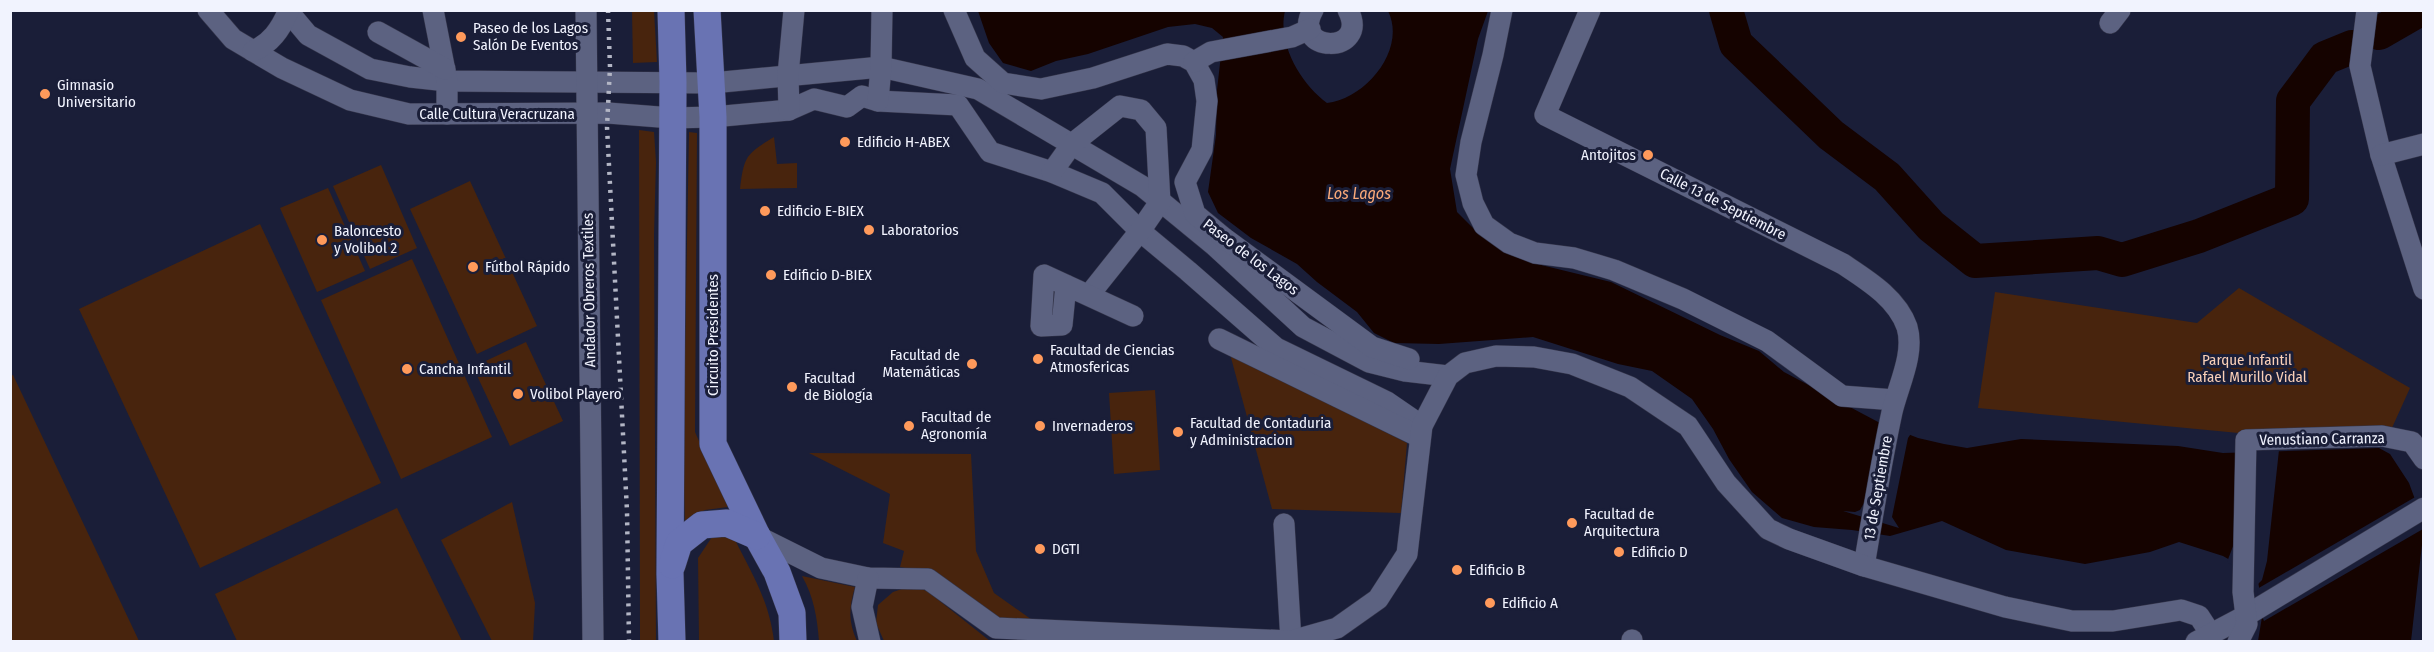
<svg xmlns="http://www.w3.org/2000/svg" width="2434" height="652" font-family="'Fira Sans Condensed',sans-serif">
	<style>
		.green { fill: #48240d }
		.water { fill: #150300 }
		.pier { fill: #1a1e38 }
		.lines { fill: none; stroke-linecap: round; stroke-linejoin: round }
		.river { stroke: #150300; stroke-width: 34 }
		.minor-casing { stroke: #35364b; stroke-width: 22 }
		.major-casing { stroke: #35364b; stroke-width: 28 }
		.minor { stroke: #5c6281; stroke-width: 21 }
		.major { stroke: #6973b3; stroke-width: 27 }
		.rail { stroke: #b3b6c5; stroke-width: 4.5; stroke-dasharray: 3 6; stroke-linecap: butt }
		.poi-dot { fill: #ff9a5b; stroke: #1a1e38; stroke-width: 2 }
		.labels { text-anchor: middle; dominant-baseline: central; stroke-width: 6; stroke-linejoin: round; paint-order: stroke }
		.poi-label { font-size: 15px; fill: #f1f3fe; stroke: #1a1e38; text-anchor: start }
		.street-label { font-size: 15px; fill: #f1f3fe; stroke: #1a1e38 }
		.park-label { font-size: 15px; fill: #fad0b8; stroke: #1a1e38 }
		.water-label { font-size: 16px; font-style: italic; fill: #faa979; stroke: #1a1e38 }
	</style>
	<rect width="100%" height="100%" fill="#1a1e38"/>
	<g class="green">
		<path d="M632,11H654L657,62L633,63Z"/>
		<path d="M639,130L654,132L656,162L654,235L656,642L640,641Z"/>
		<path d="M689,132L697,133L695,432L728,507L705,510L685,521L683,459Z"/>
		<path d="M774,137L777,164L797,163V188L740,189C744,156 746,154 774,137Z"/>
		<path d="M381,165L417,248L370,269L333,186Z"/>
		<path d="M470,181L537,326L477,354L410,209Z"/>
		<path d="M328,188L365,271L317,292L280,208Z"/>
		<path d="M260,224L381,483L200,568L79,309Z"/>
		<path d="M412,259L492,437L401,479L321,300Z"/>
		<path d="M2239,288L2410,388L2391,430L2249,434L1978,408L1995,292L2197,323Z"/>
		<path d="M526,342L563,421L510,446L473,367Z"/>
		<path d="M1230,354L1407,443L1401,513L1272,509Z"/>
		<path d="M13,375L139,641H11L10,376Z"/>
		<path d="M1155,390L1160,470L1114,474L1109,393Z"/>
		<path d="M809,453L971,454L976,551L994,593L1035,622L996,619L930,573L900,567L904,551L883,543L890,494Z"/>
		<path d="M512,502L535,603L533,641H492L441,540Z"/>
		<path d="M397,508L462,641H237L215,594Z"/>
		<path d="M714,534L734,538C752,574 769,600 774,641H699L698,558Z"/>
		<path d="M802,576L855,587C849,607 848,622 857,641H819C817,618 814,597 802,576Z"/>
		<path d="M911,586L927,591L990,641H995H884L876,623L878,605L893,592Z"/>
	</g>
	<path class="water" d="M978,11H1285C1277,44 1301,84 1327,103C1366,99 1407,49 1388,11H1488L1478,39L1450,169L1457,212L1474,229L1500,247L1537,264L1611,282L1720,335L1759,351L1784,372L1880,423L1918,438L1944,444L1967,448L2021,439L2178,446L2223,453L2379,448L2390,454L2409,483L2420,513L2423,536L2411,641H2258L2263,611L2258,581L2251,572L2223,556L2179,542L2150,552L2085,564L2006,550L1942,521L1890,536L1852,530L1814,527L1782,518L1752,492L1729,459L1713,429L1692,399L1652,371L1618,364L1533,337L1439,344L1394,343L1374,333L1357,312L1317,282L1297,264L1251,238L1218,213L1208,192L1216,135L1217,90L1223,37L1212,28L1195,24L1168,27L1088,54L1056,61L1031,71L1003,63L989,43Z"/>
	<g class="pier">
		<path d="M1880,419L1912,432L1908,438L1892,517L1899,528L1843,511L1855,512L1860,510L1864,503L1878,437Z"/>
		<path d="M2279,450L2267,561L2262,580L2256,586L2249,575L2227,562L2235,541L2237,452Z"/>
		<path d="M2417,496L2422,513L2423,529L2264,621L2260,612L2257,589Z"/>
	</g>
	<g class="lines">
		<g class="river">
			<path d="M1726,10L1736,44L1831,135L1887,177L1931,226L1975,261L2098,253L2122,260L2199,236L2292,199L2293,101L2325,58L2352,47"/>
			<path d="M2379,33L2419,10"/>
		</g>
		<g class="minor-casing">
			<g id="minor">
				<path d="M208,10L233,39L282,68L350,100L409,114L608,113L672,118L713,117L789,110L814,99L847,107L862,96L878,101L958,105L990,152L1052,172L1102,193L1140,231L1188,271L1276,348L1387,402L1422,426"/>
				<path d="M287,10L308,35L370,69L410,77L447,81L712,83L881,67L978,89L1142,186L1215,246L1303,327L1369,362L1405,371L1448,376"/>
				<path d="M433,10L447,81V114"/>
				<path d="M586,10L593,642"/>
				<path d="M954,10L975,58L1003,83L1041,89L1093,78L1167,54L1183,56L1194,62L1204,80L1207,101L1202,150L1185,182L1195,214L1224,238L1372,347L1409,359"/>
				<path d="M1313,10C1289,54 1371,55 1348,10"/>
				<path d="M1502,10L1493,55L1471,142L1466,175L1473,203L1484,225L1509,243L1535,253L1574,258L1614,270L1683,299L1767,341L1842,396L1895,400"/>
				<path d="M1590,10L1545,115L1843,264C1867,280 1897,298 1907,327C1915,354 1898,386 1892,412C1881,463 1873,514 1864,566"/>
				<path d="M2367,10L2360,66L2381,155L2424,289"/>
				<path d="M2110,23L2120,10"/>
				<path d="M378,32L445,69"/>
				<path d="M253,51C271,43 280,30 288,12"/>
				<path d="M1194,62L1211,52L1292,37L1310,29"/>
				<path d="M878,101L881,67L882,10"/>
				<path d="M789,110L788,75L794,10"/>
				<path d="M2381,155L2424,144"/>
				<path d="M1052,172L1072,144L1120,106L1141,110L1156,128L1160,202L1140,231L1089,295"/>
				<path d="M1066,285L1062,325L1041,326L1044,275L1133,316"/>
				<path d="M1219,339L1420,437"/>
				<path d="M1284,524L1291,641"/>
				<path d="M757,536L821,568L868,578L928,579L996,628L1291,641L1337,628L1378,599L1407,554L1422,426L1448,376L1465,363L1496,356L1534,357L1572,364L1630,387L1688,426L1726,483L1768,529L1789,539L1864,566L2005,607L2072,621H2113L2181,610L2199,616L2210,633"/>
				<path d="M868,578L862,607L870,642"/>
				<path d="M1632,642V640"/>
				<path d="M2196,642L2247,615L2424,508"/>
				<path d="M2238,642L2247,624L2243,592L2246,440L2382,436L2412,442L2424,459"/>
			</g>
		</g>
		<g class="major-casing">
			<g id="major">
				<path d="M671,10L673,82L670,574L672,642"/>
				<path d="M707,10L713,117V444L757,536L777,572L792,613L793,642"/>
				<path d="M672,565L679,543L702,525L727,523L757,536"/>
			</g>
		</g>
		<use href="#minor" class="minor"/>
		<use href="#major" class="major"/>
		<path class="rail" d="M608,10L610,67L607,127L627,511L629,642"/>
	</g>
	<g class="poi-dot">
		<circle cx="461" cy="37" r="6"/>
		<circle cx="45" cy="94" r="6"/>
		<circle cx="845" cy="142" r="6"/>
		<circle cx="1648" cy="155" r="6"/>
		<circle cx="765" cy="211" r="6"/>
		<circle cx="869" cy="230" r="6"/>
		<circle cx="322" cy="240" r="6"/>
		<circle cx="473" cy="267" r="6"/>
		<circle cx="771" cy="275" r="6"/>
		<circle cx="1038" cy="359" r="6"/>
		<circle cx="972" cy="364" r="6"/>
		<circle cx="407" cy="369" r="6"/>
		<circle cx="792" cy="387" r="6"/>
		<circle cx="518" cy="394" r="6"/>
		<circle cx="909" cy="426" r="6"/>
		<circle cx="1040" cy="426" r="6"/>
		<circle cx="1178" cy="432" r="6"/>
		<circle cx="1572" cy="523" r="6"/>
		<circle cx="1040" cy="549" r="6"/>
		<circle cx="1619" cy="552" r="6"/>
		<circle cx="1457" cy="570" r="6"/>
		<circle cx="1490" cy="603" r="6"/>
	</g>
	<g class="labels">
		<g class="poi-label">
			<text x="473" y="28">Paseo de los Lagos<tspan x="473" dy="17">Salón De Eventos</tspan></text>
			<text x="57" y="85">Gimnasio<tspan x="57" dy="17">Universitario</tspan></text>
			<text x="857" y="142">Edificio H-ABEX</text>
			<text x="1636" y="155" text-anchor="end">Antojitos</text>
			<text x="777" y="211">Edificio E-BIEX</text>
			<text x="881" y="230">Laboratorios</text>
			<text x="334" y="231">Baloncesto<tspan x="334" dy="17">y Volibol 2</tspan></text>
			<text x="485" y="267">Fútbol Rápido</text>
			<text x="783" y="275">Edificio D-BIEX</text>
			<text x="1050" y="350">Facultad de Ciencias<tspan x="1050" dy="17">Atmosfericas</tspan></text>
			<text x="960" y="355" text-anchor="end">Facultad de<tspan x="960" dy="17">Matemáticas</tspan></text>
			<text x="419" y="369">Cancha Infantil</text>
			<text x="804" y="378">Facultad<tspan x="804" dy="17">de Biología</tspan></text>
			<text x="530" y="394">Volibol Playero</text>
			<text x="921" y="417">Facultad de<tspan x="921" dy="17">Agronomía</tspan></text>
			<text x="1190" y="423">Facultad de Contaduria<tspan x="1190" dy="17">y Administracion</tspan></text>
			<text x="1052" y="426">Invernaderos</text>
			<text x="1584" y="514">Facultad de<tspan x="1584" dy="17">Arquitectura</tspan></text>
			<text x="1052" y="549">DGTI</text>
			<text x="1631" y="552">Edificio D</text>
			<text x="1469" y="570">Edificio B</text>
			<text x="1502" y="603">Edificio A</text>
		</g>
		<g class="street-label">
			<text x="497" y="114">Calle Cultura Veracruzana</text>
			<text transform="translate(1723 204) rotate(27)">Calle 13 de Septiembre</text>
			<text transform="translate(1251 257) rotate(37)">Paseo de los Lagos</text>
			<text transform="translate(589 290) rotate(-91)">Andador Obreros Textiles</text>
			<text transform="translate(713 335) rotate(-90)">Circuito Presidentes</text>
			<text transform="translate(2322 439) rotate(-1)">Venustiano Carranza</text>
			<text transform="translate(1878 488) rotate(-80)">13 de Septiembre</text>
		</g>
		<g class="park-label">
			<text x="2247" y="360">Parque Infantil<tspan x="2247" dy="17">Rafael Murillo Vidal</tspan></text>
		</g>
		<g class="water-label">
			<text x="1359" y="193">Los Lagos</text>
		</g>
	</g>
	<rect width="2434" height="652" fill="none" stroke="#f1f3fe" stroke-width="24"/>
</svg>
